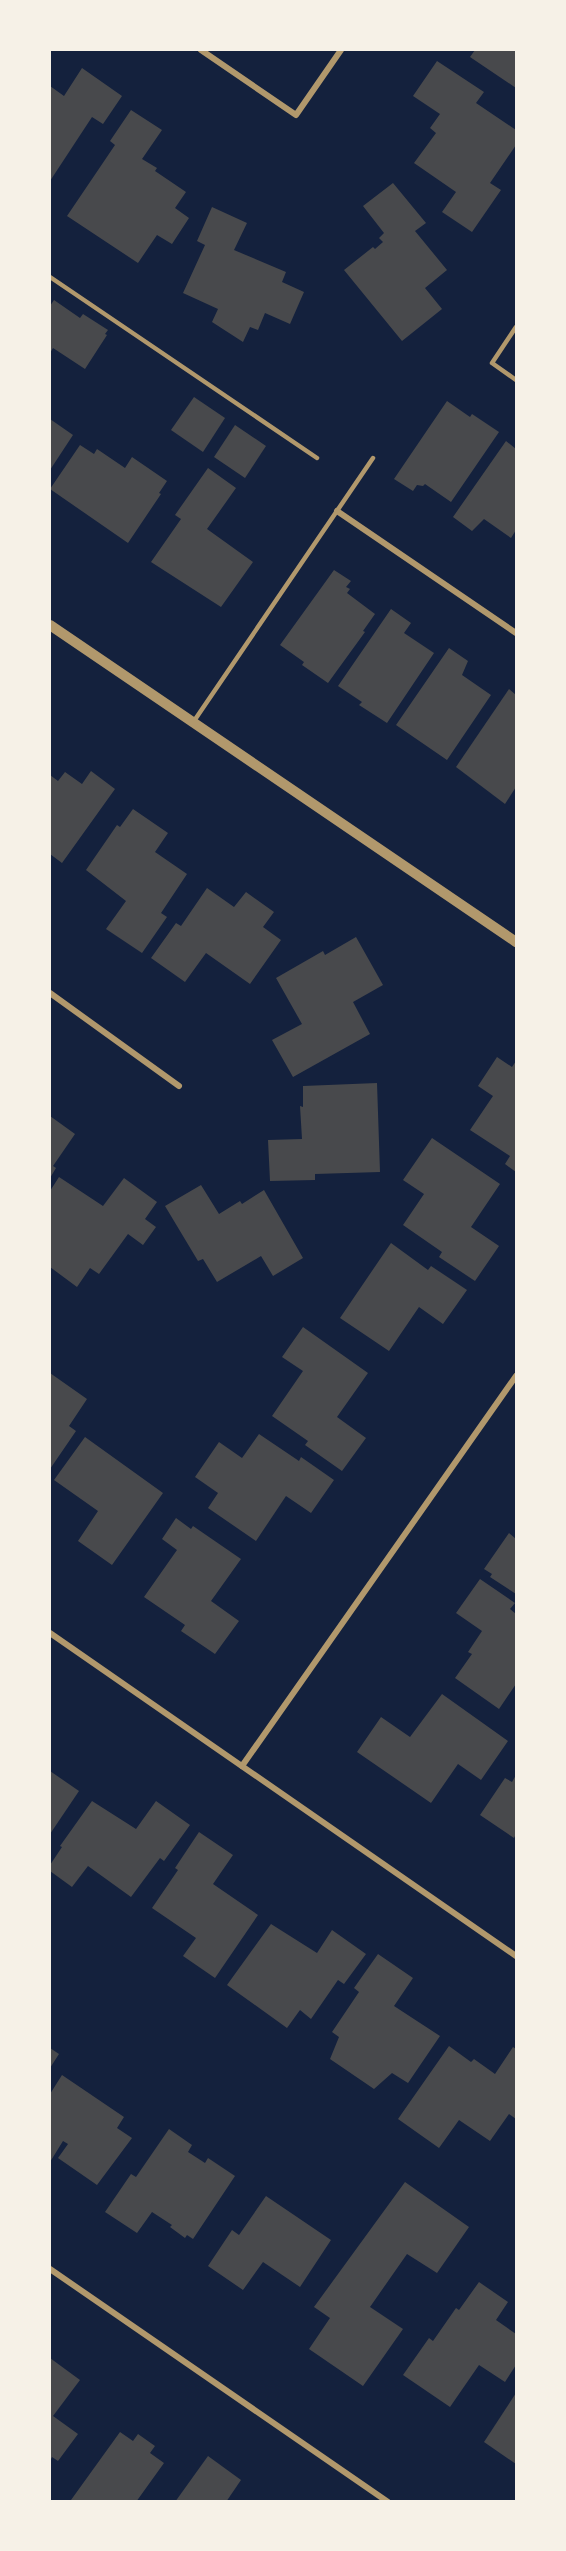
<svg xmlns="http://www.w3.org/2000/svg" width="566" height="2551" font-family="'Sofia Sans Condensed',sans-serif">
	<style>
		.building { fill: #48494c }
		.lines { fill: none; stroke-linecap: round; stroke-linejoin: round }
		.service { stroke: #b1986c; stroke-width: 4.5 }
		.minor { stroke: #b1986c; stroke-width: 6 }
		.tertiary { stroke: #b1986c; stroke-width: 10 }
	</style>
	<rect width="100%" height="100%" fill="#14213d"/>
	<g class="building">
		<path d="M475,50H516V88L470,57Z"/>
		<path d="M437,61L484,92L476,103L516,130V145L490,183L501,190L472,232L442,212L456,192L414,163L436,133L430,128L440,114L413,96Z"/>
		<path d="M82,68L122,96L103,124L92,117L50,181V86L64,96Z"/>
		<path d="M131,110L162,130L142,159L157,168L155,171L186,192L175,208L189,218L172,244L157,235L138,263L67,216L115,145L110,141Z"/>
		<path d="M393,183L426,223L415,231L447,270L425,288L442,309L402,341L344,270L373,247L375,249L383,242L379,238L384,233L363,206Z"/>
		<path d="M212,207L247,223L234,250L286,272L282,282L304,292L290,324L265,313L258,330L250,327L243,342L212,322L218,309L183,293L205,245L197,241Z"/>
		<path d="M54,300L80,318L83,314L108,330L105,334L107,335L85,369L53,348L50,353V306Z"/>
		<path d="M194,397L225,418L203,452L171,430Z"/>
		<path d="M447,401L470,417L472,414L499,432L451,502L425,484L423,486L417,485L413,491L394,479Z"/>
		<path d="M50,419L73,435L50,470Z"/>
		<path d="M235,425L266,446L245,478L214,457Z"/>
		<path d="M506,441L516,449V530L511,538L484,519L472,531L453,517Z"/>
		<path d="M80,445L94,454L97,449L125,468L132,457L167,481L159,493L161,494L128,543L50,489Z"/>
		<path d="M208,468L236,488L207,529L253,562L221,607L151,562L181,519L175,515Z"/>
		<path d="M334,570L351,581L346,587L350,589L347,593L375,614L363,631L365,632L328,683L302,665L304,662L280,645Z"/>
		<path d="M391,609L411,623L404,633L434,653L387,723L359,705L362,702L338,686Z"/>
		<path d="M449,648L468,661L462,675L491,695L447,760L396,725Z"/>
		<path d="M509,689L516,695V787L505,804L456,767Z"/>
		<path d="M91,771L115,789L62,863L50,854V775L58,781L65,772L82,784Z"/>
		<path d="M133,809L168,833L155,852L187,874L161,913L167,917L142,953L106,929L126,901L86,870L117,825L120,827Z"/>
		<path d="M207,888L234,907L246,892L274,912L263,927L281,940L250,984L206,953L185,982L151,958L176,923L181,926Z"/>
		<path d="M356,937L383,985L353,1002L370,1034L293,1077L272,1040L302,1024L276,978L323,951L325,955Z"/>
		<path d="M497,1057L512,1067L516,1061V1172L505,1164L510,1156L470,1130L493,1096L478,1086Z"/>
		<path d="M377,1083L380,1172L315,1174V1180L270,1181L268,1140L302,1139L300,1106L303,1107V1086Z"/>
		<path d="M50,1116L75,1134L53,1166L56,1168L50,1178Z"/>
		<path d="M432,1138L500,1184L471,1227L499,1246L475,1281L439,1257L442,1252L403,1225L424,1194L403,1180Z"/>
		<path d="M59,1177L103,1206L124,1178L157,1202L145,1219L156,1227L143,1245L128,1234L99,1274L90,1268L77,1287L50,1267V1191Z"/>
		<path d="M201,1185L219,1214L240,1201L242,1204L264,1190L303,1258L273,1276L261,1256L217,1282L203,1259L198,1261L165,1206Z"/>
		<path d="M391,1243L428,1270L431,1266L467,1290L443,1324L419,1307L389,1351L340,1318Z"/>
		<path d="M303,1327L368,1373L337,1417L366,1438L342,1471L305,1445L308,1441L272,1416L303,1371L282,1357Z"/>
		<path d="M50,1373L87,1399L69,1426L76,1431L50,1469Z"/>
		<path d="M259,1434L299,1461L301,1457L334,1480L311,1513L286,1496L256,1541L208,1508L218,1493L195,1477L219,1442L242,1458Z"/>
		<path d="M85,1437L163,1493L112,1565L78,1541L98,1511L54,1480Z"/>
		<path d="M176,1518L191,1529L193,1526L241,1559L211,1601L239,1621L215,1654L181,1631L185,1625L144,1597L177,1550L162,1539Z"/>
		<path d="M509,1533L516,1539V1594L490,1577L492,1574L484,1569Z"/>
		<path d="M480,1579L515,1603L510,1609L516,1614V1684L499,1709L455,1678L472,1654L468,1652L482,1631L456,1613Z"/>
		<path d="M442,1694L508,1741L481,1780L458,1764L431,1803L357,1752L381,1717L410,1737Z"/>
		<path d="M50,1771L79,1791L50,1834Z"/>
		<path d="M516,1775V1834L514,1838L480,1815L505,1778L512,1782Z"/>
		<path d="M92,1801L136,1829L156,1801L190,1825L164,1861L160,1858L131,1897L88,1866L72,1887L50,1871V1865L62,1847L60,1846Z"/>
		<path d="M199,1832L233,1855L213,1884L258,1915L215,1978L183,1956L196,1938L152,1908L178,1870L175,1868Z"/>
		<path d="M271,1924L317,1953L332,1930L366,1954L344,1984L338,1980L311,2019L300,2010L287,2028L227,1985Z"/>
		<path d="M378,1954L413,1978L394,2006L440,2036L408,2083L392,2073L374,2089L330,2059L339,2037L332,2032L359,1992L354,1988Z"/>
		<path d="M449,2046L471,2062L474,2059L495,2074L513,2047L516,2049V2119L509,2114L490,2141L459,2120L439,2148L398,2119Z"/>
		<path d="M50,2048L59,2054L50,2068Z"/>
		<path d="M62,2075L124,2117L117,2128L132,2138L97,2185L58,2158L68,2144L63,2141L50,2162V2094Z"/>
		<path d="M169,2129L192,2145L188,2152L205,2163L208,2158L235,2176L193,2239L187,2235L185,2238L170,2227L172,2225L152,2212L137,2233L105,2212L131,2174L136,2177Z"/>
		<path d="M405,2182L469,2227L437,2273L407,2254L370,2307L403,2329L363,2386L309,2349L330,2318L314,2307Z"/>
		<path d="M266,2196L331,2240L300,2287L263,2262L243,2290L208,2266L232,2230L239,2235Z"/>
		<path d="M479,2282L508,2302L496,2320L516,2334V2365L505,2382L479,2365L450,2407L403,2375L429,2338L433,2341L456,2308L459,2310Z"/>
		<path d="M50,2358L80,2380L53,2416L78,2434L58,2461L52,2457L50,2461Z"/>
		<path d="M516,2393V2464L484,2442Z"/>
		<path d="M120,2432L133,2441L138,2434L155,2446L150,2453L164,2463L136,2502H74L71,2500Z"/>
		<path d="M208,2456L241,2480L226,2502H175Z"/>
	</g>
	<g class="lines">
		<g class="service">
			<path d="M50,277L317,458"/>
			<path d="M516,327L492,363L516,380"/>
			<path d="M194,721L373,458"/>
		</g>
		<g class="minor">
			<path d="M201,50L296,115L341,50"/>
			<path d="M337,511L516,633"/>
			<path d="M50,993L179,1086"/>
			<path d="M50,1633L516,1956"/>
			<path d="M242,1766L516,1376"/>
			<path d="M50,2269L388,2502"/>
		</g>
		<path class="tertiary" d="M50,625L516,942"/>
	</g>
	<rect width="566" height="2551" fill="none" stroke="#f6f1e7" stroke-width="102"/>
</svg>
